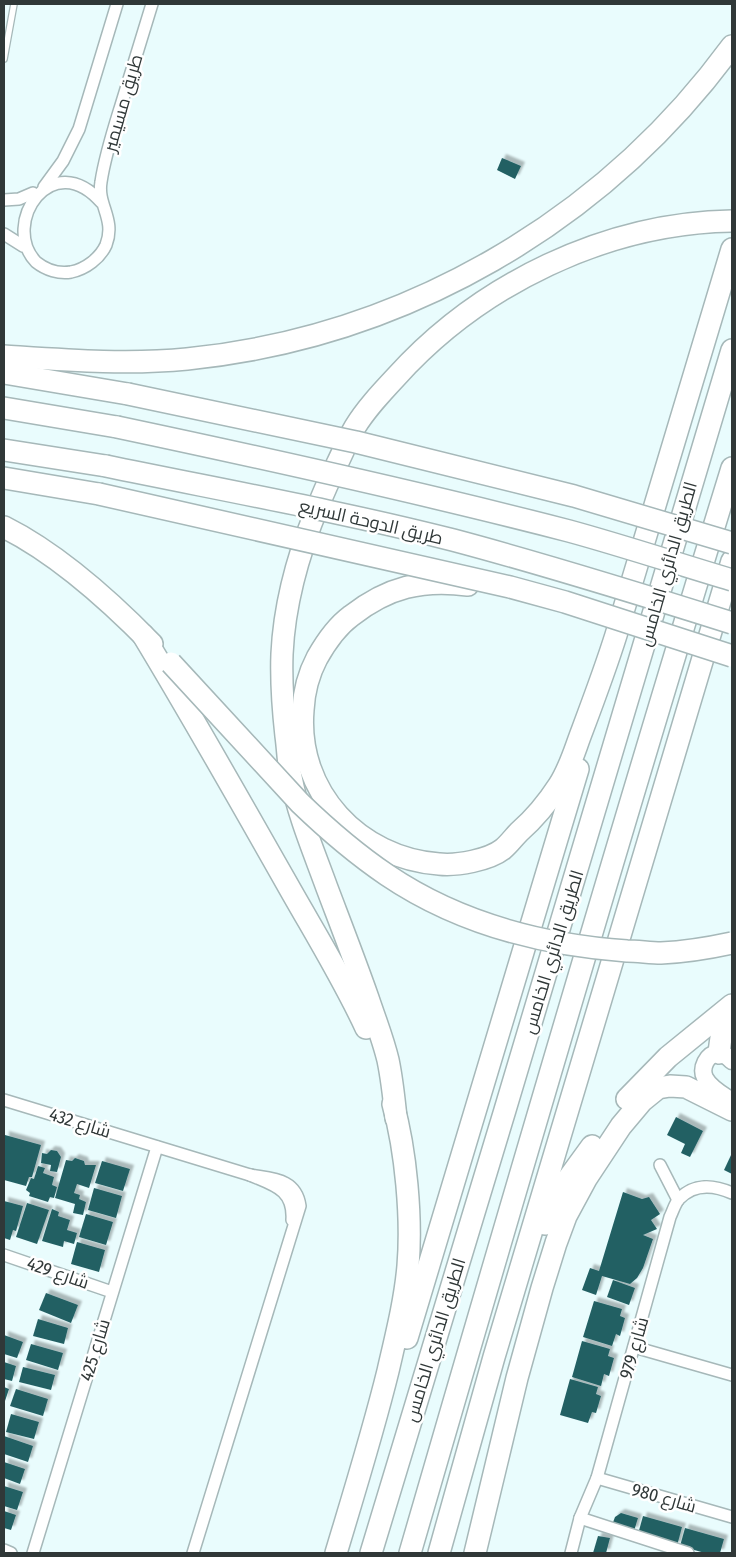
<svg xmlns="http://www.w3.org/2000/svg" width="736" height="1557" font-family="'Fira Sans Condensed',Cairo,sans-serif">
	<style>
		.building { fill: #246064; filter: url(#shadow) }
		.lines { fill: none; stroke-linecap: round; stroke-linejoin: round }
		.lane-casing { stroke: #a6b8b9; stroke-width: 8 }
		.street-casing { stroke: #a6b8b9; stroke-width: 14 }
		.secondary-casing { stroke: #a6b8b9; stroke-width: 19 }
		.highway-casing { stroke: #a6b8b9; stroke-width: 24 }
		.lane { stroke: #fff; stroke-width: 5.5 }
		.street { stroke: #fff; stroke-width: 11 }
		.secondary { stroke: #fff; stroke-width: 16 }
		.highway { stroke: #fff; stroke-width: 21 }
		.highway-bridge-casing { stroke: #a6b8b9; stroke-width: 24; stroke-linecap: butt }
		.highway-bridge { stroke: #fff; stroke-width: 21 }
		.labels { text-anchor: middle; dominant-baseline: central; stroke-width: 5; stroke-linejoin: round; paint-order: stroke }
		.street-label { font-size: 18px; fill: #303838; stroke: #fff }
	</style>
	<defs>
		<filter id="shadow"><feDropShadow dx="4" dy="-4" stdDeviation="1" flood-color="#0004"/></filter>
	</defs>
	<rect width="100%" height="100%" fill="#e9fcfd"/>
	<g class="building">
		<path d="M502,158L521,166L515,179L497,170Z"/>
		<path d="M676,1117L703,1131L690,1157L681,1153L685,1144L667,1135Z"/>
		<path d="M5,1135L41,1145L32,1177H29L26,1186L4,1180Z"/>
		<path d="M51,1150L57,1151L61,1157L57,1172L50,1171L51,1165L41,1163L42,1153L47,1154Z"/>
		<path d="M732,1153V1174L724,1170Z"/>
		<path d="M75,1158L84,1161L85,1165H96L89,1188L77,1184L74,1193L80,1195L79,1199L86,1202L83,1215L73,1213L75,1204L55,1198L66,1160L72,1161Z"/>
		<path d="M102,1161L130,1169L123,1191L95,1183Z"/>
		<path d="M38,1166L45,1168L43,1173L54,1177L52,1185L57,1187L54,1198L50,1197L48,1202L29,1196L30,1193L26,1190L31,1178L34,1179Z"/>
		<path d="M94,1188L122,1196L116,1218L88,1210Z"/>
		<path d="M623,1192L642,1199L649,1197L660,1214L651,1220L657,1229L643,1235L653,1239L643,1268L637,1278L630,1284L602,1276L596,1295L582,1290L590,1268L599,1271Z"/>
		<path d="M4,1201L23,1206L16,1231L13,1230L10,1240L4,1238Z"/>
		<path d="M27,1203L49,1210L37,1244L16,1237Z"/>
		<path d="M52,1209L59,1212L58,1216L70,1220L67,1230L77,1233L74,1244L64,1241L63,1247L42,1241Z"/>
		<path d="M86,1214L113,1222L106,1245L79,1237Z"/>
		<path d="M77,1242L105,1250L99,1272L71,1264Z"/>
		<path d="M613,1280L635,1288L629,1305L607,1297Z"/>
		<path d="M46,1293L78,1305L71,1323L39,1310Z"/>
		<path d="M594,1301L622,1309L620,1316L625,1318L620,1336L616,1334L612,1346L583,1337Z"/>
		<path d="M38,1319L68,1328L64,1344L33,1336Z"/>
		<path d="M4,1335L23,1342L17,1358L4,1354Z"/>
		<path d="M582,1341L610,1349L608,1356L614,1358L609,1376L604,1374L601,1386L572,1377Z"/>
		<path d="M31,1344L63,1353L58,1370L26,1360Z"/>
		<path d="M4,1362L16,1366L12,1381L4,1379Z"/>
		<path d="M23,1367L55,1375L51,1390L19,1382Z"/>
		<path d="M570,1379L598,1387L596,1394L601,1396L596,1413L592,1412L588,1423L560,1415Z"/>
		<path d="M4,1387L9,1389L4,1404Z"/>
		<path d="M16,1389L48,1399L43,1416L10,1406Z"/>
		<path d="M11,1414L39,1422L34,1439L6,1432Z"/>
		<path d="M4,1436L33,1446L28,1462L4,1454Z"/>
		<path d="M4,1462L25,1469L20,1484L4,1478Z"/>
		<path d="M4,1486L23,1492L17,1510L4,1506Z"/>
		<path d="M4,1511L16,1515L11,1530L4,1528Z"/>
		<path d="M621,1513L638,1518L634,1531L612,1525L615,1517Z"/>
		<path d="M643,1516L682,1527L677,1546L638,1534Z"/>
		<path d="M685,1528L724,1539L720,1553H705L680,1546Z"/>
		<path d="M598,1536L610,1538L606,1553H593Z"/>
	</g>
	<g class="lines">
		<g class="lane-casing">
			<path id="lane" d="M4,59L14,4"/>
		</g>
		<g class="street-casing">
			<g id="street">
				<path d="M44,187L63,161L79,129L117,4"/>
				<path d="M4,200L19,199L33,193"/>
				<path d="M102,203C52,145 0,224 36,262C46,270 59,274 71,272C86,269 100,258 106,245C116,219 97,205 101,182C105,155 114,128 122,102C132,69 142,36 152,4"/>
				<path d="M4,234L23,246"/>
				<path d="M4,1100L250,1175C273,1185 294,1189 292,1220"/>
				<path d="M660,1165L678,1200"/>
				<path d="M4,1255L112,1292"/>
				<path d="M634,1347L732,1375"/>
				<path d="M597,1478L732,1517"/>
				<path d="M580,1518L688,1553"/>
				<path d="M4,1550L11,1553"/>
				<path d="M33,1553L157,1147"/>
				<path d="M193,1553L300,1206C296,1178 272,1179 250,1175"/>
				<path d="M571,1553L580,1518L597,1478L670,1217C673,1211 675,1203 679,1199C694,1183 714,1185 732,1193"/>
			</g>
		</g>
		<g class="secondary-casing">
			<path id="secondary" d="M732,1061C728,1057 724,1053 718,1053C707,1054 700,1068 705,1078C710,1088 723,1095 732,1101"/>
		</g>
		<g class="highway-casing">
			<g id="highway">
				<path d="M4,356C65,360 126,365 187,359C405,337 603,222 732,46"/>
				<path d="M4,373L128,394"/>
				<path d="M4,408L117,427"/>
				<path d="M4,450L106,466"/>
				<path d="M4,478L99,494"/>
				<path d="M4,527C58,554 110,601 152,644"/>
				<path d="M468,585C422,579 388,587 351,616C336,627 326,642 317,658C308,675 304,691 303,710C296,792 359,858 439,864C457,866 489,860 503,849C509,844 514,837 519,832C535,818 548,802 559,785C570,768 575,749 582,731C594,699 606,667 616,635L732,249"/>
				<path d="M143,635C192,716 239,799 286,882C313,930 343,978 366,1028"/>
				<path d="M719,1053C721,1037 722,1022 732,1009"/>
				<path d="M627,1099L668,1057L732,1005"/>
				<path d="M396,1118C394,1098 392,1079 388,1060C383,1039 375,1019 368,998C355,961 341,925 327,888C314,852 298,815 291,777C288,764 288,750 286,736C283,709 281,681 282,654C285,588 308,523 337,464C343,452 348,439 355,427C366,409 381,393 396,377C480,284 606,223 732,221"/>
				<path d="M545,1224L565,1183L592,1146"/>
				<path d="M407,1338L578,769"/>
				<path d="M336,1553C354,1493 373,1432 388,1371C396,1336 405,1301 408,1266C412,1218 406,1151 393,1104"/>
				<path d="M371,1553L505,1110L732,350"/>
				<path d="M410,1553C515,1191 621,829 732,468"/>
				<path d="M439,1553L494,1357L732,561"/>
				<path d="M475,1553L517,1378L542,1288L556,1243L566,1216L586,1179L621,1126L642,1101L658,1088L670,1086L686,1087L732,1110"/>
			</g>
		</g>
		<use href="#lane" class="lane"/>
		<use href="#street" class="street"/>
		<use href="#secondary" class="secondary"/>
		<use href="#highway" class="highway"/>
		<g class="highway-bridge-casing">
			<g id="highway-bridge">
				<path d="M128,394L356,442L574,496L732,543"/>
				<path d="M117,427C268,459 419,492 569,531C624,546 678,564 732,580"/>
				<path d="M106,466C222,490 339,511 453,540C547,565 640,594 732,623"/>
				<path d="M99,494L510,587L565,602L732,656"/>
				<path d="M171,663L300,803C327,829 356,854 387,875C458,923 543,945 627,951C638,951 650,953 661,953C685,952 709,948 732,943"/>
			</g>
		</g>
		<use href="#highway-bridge" class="highway-bridge"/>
	</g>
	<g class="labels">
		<g class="street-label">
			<text transform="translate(123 103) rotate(-74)">طريق مسيمير</text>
			<text transform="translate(371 522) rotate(13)">طريق الدوحة السريع</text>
			<text transform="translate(668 564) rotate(-74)">الطريق الدائري الخامس</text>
			<text transform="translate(553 952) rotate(-73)">الطريق الدائري الخامس</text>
			<text transform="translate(80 1123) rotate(17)">شارع 432</text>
			<text transform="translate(58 1273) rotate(19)">شارع 429</text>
			<text transform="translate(435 1340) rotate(-73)">الطريق الدائري الخامس</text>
			<text transform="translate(634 1348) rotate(-74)">شارع 979</text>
			<text transform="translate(95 1350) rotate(-73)">شارع 425</text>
			<text transform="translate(664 1498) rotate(16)">شارع 980</text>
		</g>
	</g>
	<rect width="736" height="1557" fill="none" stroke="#303838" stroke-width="10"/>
</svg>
